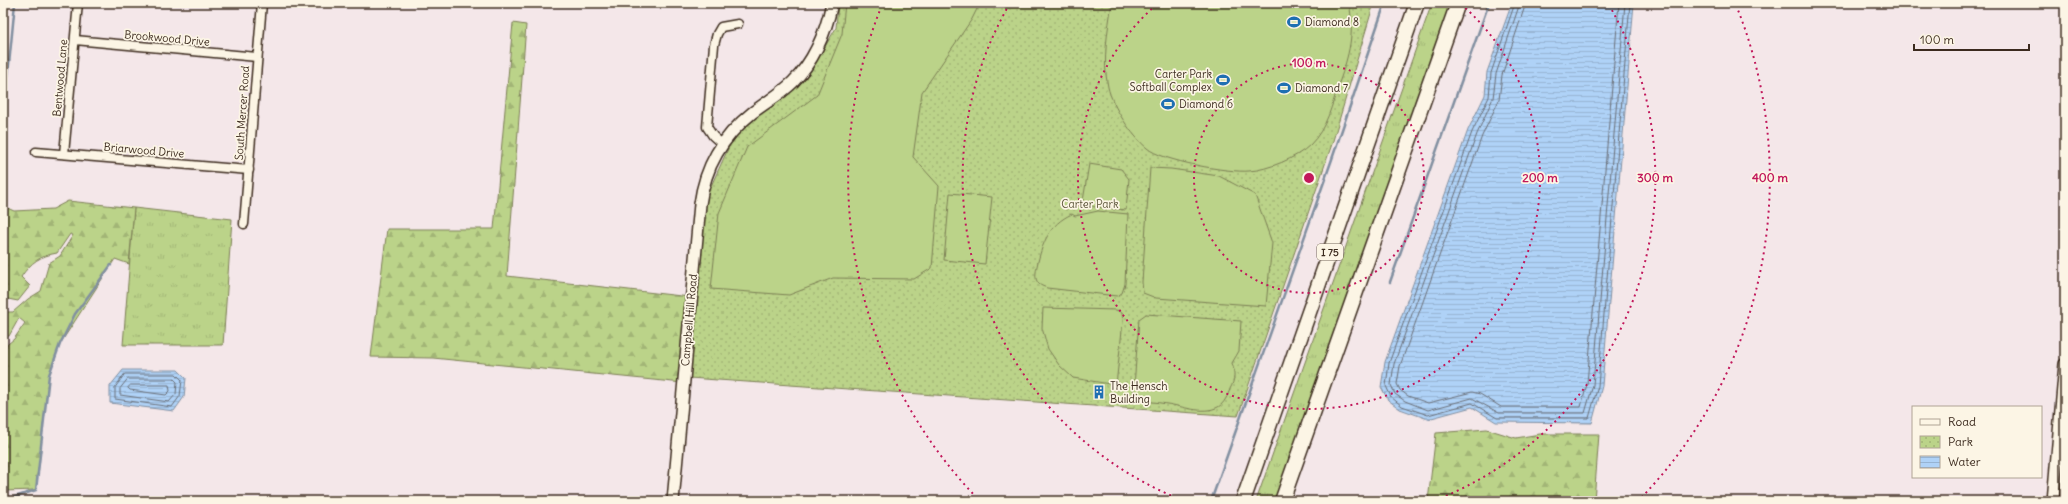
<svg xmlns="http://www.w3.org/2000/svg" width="2068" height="504" font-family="Delius,sans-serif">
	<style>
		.grass { fill: url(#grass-tufts); stroke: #7b7e54 }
		.forest { fill: url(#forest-firs); stroke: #7b7e54 }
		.park { fill: url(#park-dots); stroke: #7b7e54 }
		.pitch { fill: #bbd389; stroke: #7b7e54 }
		.water { fill: url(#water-rules); stroke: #818fa0 }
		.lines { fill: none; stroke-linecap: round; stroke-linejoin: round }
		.shore { stroke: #696d75; stroke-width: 1 }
		.stream { stroke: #818fa0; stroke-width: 2.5 }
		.street-casing { stroke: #3b2a1e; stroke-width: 11 }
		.secondary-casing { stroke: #3b2a1e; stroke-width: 14 }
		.highway-casing { stroke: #3b2a1e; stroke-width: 17 }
		.street { stroke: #fcf5e5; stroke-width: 8 }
		.secondary { stroke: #fcf5e5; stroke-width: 11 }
		.highway { stroke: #fcf5e5; stroke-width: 14 }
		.ring { fill: none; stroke: #c2185b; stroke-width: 2; stroke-dasharray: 2 4 }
		.labels { text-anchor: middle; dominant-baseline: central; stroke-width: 3.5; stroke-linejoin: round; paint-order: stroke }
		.shield { fill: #fcf5e5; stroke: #75675a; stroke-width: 1 }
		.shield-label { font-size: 10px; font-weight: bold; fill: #3b2a1e }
		.poi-label { font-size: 11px; fill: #3b2a1e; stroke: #fcf5e5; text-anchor: start }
		.street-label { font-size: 11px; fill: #3b2a1e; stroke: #fcf5e5 }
		.park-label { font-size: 11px; fill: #5b5439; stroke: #fcf5e5 }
		.centre { fill: #c2185b; stroke: #fcf5e5; stroke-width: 2 }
		.ring-label { font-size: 12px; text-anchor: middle; font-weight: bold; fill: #c2185b; stroke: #fcf5e5; stroke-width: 3.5; stroke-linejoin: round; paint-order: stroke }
	</style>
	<defs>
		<pattern id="grass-tufts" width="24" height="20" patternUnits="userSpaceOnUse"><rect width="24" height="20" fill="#bbd389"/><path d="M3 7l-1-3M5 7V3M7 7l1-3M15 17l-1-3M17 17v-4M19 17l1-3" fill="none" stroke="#a2b576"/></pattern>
		<pattern id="forest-firs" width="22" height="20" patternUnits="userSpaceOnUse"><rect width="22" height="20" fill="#bbd389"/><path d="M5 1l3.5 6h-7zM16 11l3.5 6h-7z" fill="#a2b576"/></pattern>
		<pattern id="park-dots" width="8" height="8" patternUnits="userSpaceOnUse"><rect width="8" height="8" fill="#bbd389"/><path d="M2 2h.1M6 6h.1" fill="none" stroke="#a2b576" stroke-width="1.8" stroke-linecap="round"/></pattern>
		<pattern id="water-rules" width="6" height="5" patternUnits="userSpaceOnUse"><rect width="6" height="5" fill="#afd2f7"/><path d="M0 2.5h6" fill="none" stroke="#97b4d3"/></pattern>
	</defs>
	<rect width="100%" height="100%" fill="#f4e7e9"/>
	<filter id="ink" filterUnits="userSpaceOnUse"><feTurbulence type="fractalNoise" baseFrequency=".025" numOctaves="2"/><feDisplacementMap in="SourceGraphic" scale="8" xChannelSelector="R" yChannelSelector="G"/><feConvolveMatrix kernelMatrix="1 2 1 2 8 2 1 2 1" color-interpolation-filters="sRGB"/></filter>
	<g filter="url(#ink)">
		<g class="grass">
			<path d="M1432,3H1451L1276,501H1256Z"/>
			<path d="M134,208L232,219L223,345H123Z"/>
		</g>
		<g class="forest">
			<path d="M513,23L526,25L507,276L690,297L683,383L433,358L371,357L387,229H494Z"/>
			<path d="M68,201L134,208L129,264L115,259L60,344L49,375L36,490L3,491V348L14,339L25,323L19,318L9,336H3V312H13L28,299L41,291L49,263L60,256L73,235L70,234L57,253C40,256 31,262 21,277L30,286L18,301L3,298V206L14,211L53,209Z"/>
			<path d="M1487,429L1516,438L1540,434H1599L1594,501H1428L1436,433Z"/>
		</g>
		<path class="park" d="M838,3H1374L1332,144L1238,416L689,378L706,197L733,138L761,112L792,88L814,65L836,28Z"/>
		<g class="pitch">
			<path d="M845,3H980L972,19L922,92L913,157L939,186L932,268L914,279L833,278L789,295L711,289L719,213L747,147L817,95L842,34Z"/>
			<path d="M1112,3H1349C1355,33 1349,55 1339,83C1332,105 1327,128 1310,145C1297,158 1267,170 1249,171C1230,173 1161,161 1147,148C1132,136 1112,106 1108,87C1102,61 1108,29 1112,3Z"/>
			<path d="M1089,164L1121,169L1129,179L1126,210L1086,206L1083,201Z"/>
			<path d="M1150,168L1171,169L1219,176L1255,195L1272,243L1266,306L1156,298L1143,293L1142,282Z"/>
			<path d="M950,193L992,197L985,264L944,260Z"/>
			<path d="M1098,211L1128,214L1125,284L1122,293L1117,296L1047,288C1045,287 1041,286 1039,284C1034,279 1036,272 1037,266C1042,244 1049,224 1072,214L1075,216Z"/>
			<path d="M1043,308L1116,310L1122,313L1123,321L1116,385L1073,378L1059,365L1048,349L1042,328Z"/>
			<path d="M1146,314L1241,321L1239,351L1232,363C1235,373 1235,380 1230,389C1228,395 1224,404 1218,407C1203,415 1182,406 1167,404C1156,402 1144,401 1133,400L1139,319Z"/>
		</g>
		<g class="water">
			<path d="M1512,3H1634L1602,386L1592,423L1496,422L1472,407L1428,419L1400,409L1388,400L1381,387L1385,362L1468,130L1485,95L1487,72Z"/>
			<path d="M123,370H178L186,378L184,397L174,411L110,403V386Z"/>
		</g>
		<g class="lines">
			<g class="shore">
				<path d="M1515,3L1491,73L1489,97L1472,132L1389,363L1386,386L1391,397L1402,406L1428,415L1472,403L1497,418H1589L1598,386L1630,3"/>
				<path d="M1520,3L1496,74L1493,98L1477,134L1394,364L1391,385L1395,394L1405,401L1428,410L1472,398L1499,413H1585L1593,385L1625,3"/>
				<path d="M1526,3L1502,75L1499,100L1482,136L1400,366L1397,384L1400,390L1408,396L1428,403L1472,392L1480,394L1501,407H1581L1587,384L1619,3"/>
				<path d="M125,374H176L182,380L180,396L172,407L115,399V388Z"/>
				<path d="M128,379H174L177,382L176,394L169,402L120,395V389Z"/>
				<path d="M131,385H169L170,391L166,395L130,390L128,388Z"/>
			</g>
			<g class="stream">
				<path d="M3,126L15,3"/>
				<path d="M1390,282L1489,3"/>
				<path d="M3,501L36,490L49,375L60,344L75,314L111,265"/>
				<path d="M1211,501L1331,162L1385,3"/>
			</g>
			<g class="street-casing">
				<g id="street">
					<path d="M75,40L257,57"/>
					<path d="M722,144L713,136L707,127L714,45L717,34L721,27L738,24"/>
					<path d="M36,152L249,170"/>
					<path d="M64,154L78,3"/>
					<path d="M244,224L262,3"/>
				</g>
			</g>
			<g class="secondary-casing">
				<g id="secondary">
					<path d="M673,501L700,204C705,166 722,137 752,113C766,102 781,94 793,82C815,60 826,32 832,3"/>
					<path d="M2053,501L2065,364"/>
				</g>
			</g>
			<g class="highway-casing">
				<g id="highway">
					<path d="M1243,501L1417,3"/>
					<path d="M1282,501L1458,3"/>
				</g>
			</g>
			<use href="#street" class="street"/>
			<use href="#secondary" class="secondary"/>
			<use href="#highway" class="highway"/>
		</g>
	</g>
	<g class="ring">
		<circle cx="1309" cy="178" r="115"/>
		<path d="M1461 4A231 231 0 1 1 1157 4"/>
		<path d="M1182 500A346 346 0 0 1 1009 5M1609 5A346 346 0 0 1 1436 500"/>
		<path d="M977 498A461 461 0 0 1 882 5M1736 5A461 461 0 0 1 1641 498"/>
	</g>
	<defs>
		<g id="stadium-bare" transform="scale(1.08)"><path d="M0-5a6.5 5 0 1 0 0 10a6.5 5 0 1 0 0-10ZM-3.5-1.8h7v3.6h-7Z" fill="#1f6fb2" stroke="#fcf5e5" stroke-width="2.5" paint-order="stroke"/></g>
		<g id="building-bare" transform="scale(1.08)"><path d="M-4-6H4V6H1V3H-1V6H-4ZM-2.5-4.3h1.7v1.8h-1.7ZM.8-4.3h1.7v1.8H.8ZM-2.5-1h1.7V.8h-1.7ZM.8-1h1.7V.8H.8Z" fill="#1f6fb2" stroke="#fcf5e5" stroke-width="2.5" paint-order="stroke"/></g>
	</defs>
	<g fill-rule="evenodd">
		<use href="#stadium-bare" x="1294" y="22"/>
		<use href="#stadium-bare" x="1223" y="80"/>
		<use href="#stadium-bare" x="1284" y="88"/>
		<use href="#stadium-bare" x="1168" y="104"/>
		<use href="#building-bare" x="1099" y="392"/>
	</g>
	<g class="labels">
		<rect class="shield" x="1317" y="244" width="26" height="16" rx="3"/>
		<g class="shield-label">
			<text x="1330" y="252">I 75</text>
		</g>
		<g class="poi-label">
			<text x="1305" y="22">Diamond 8</text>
			<text x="1212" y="74" text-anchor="end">Carter Park<tspan x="1212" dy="13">Softball Complex</tspan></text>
			<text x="1295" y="88">Diamond 7</text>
			<text x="1179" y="104">Diamond 6</text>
			<text x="1110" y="386">The Hensch<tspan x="1110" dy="13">Building</tspan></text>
		</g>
		<g class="street-label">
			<text transform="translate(167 38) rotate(5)">Brookwood Drive</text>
			<text transform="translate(60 78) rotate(-85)">Bentwood Lane</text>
			<text transform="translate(242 113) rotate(-86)">South Mercer Road</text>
			<text transform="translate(144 150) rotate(5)">Briarwood Drive</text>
			<text transform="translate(689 320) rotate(-85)">Campbell Hill Road</text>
		</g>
		<g class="park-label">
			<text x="1090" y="204">Carter Park</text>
		</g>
	</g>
	<circle cx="1309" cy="178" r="6" class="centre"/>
	<g class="ring-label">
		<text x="1309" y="67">100 m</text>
		<text x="1540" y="182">200 m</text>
		<text x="1655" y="182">300 m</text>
		<text x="1770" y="182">400 m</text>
	</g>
	<rect width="2068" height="504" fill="none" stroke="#fcf5e5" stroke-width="16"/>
	<rect x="8" y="8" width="2052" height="488" fill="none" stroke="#3b2a1e" stroke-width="1.5" filter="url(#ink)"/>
	<rect x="1912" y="406" width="130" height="72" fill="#fcf5e5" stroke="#afa495"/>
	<rect x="1920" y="419" width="20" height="6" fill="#fcf5e5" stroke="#afa495"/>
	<text x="1948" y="426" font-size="12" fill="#3b2a1e">Road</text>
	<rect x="1920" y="436" width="20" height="12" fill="url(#park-dots)" stroke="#afa495"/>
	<text x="1948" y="446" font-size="12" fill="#3b2a1e">Park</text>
	<rect x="1920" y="456" width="20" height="12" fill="url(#water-rules)" stroke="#afa495"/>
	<text x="1948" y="466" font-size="12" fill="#3b2a1e">Water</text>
	<path d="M1914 44v6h115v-6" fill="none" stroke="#3b2a1e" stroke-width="2"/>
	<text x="1920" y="44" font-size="12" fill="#3b2a1e" stroke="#fcf5e5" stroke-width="3" paint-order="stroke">100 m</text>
</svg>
